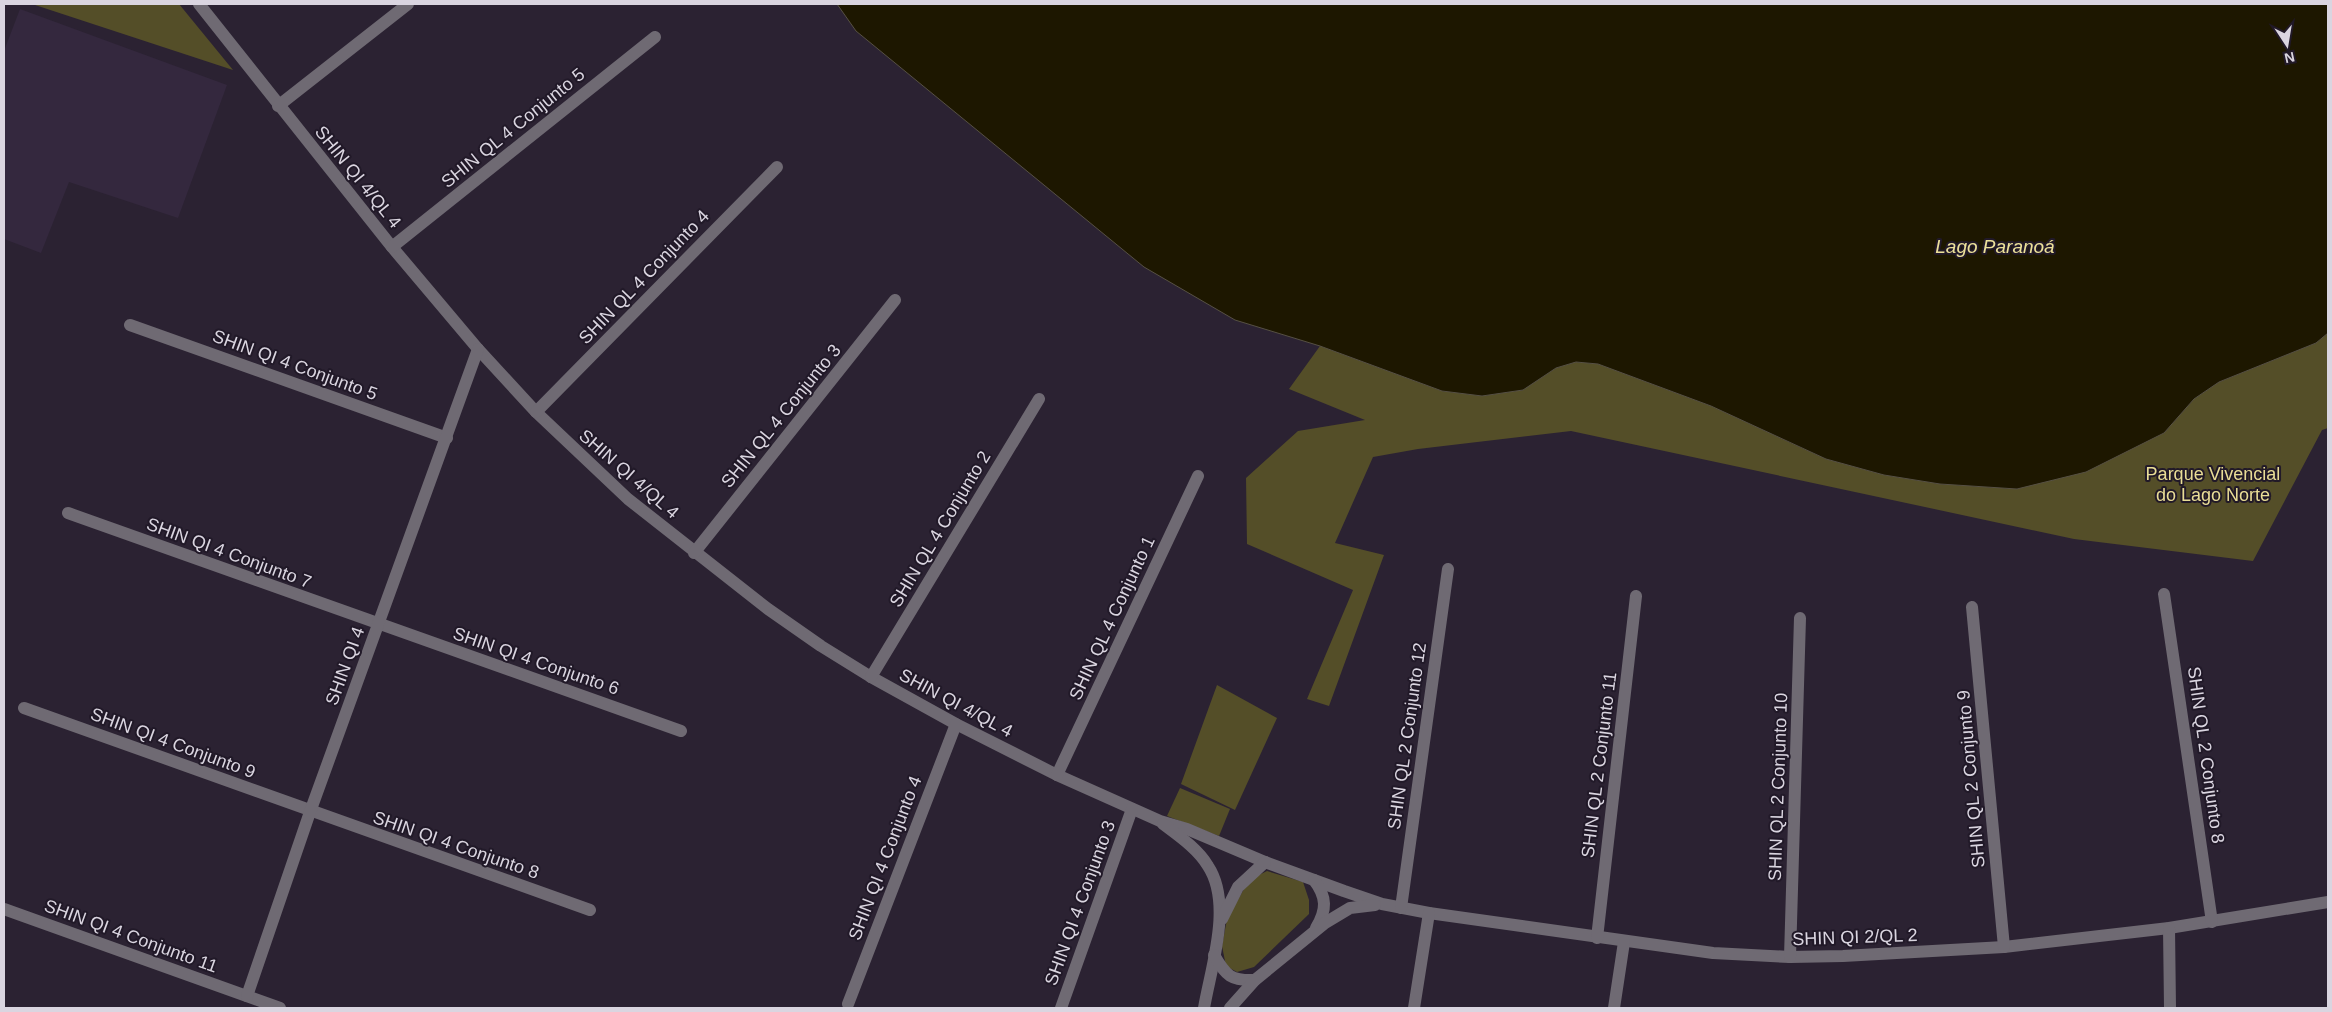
<svg xmlns="http://www.w3.org/2000/svg" width="2332" height="1012" font-family="Arial,sans-serif">
	<style>
		.built { fill: #34283e }
		.green { fill: #544e28 }
		.water { fill: #1d1700; stroke: #565043 }
		.lines { fill: none; stroke-linecap: round; stroke-linejoin: round }
		.minor { stroke: #6f6a73; stroke-width: 12 }
		.labels { text-anchor: middle; dominant-baseline: central; stroke-width: 4; stroke-linejoin: round; paint-order: stroke }
		.street-label { font-size: 18px; fill: #dad5e0; stroke: #211928 }
		.park-label { font-size: 18px; fill: #e9dd96; stroke: #211928 }
		.water-label { font-size: 19px; font-style: italic; fill: #ece099; stroke: #211928 }
	</style>
	<rect width="100%" height="100%" fill="#2b2232"/>
	<path class="built" d="M20,9L227,85L178,218L69,182L41,253L4,239V51Z"/>
	<g class="green">
		<path d="M32,4H179L233,70Z"/>
		<path d="M2328,333V428L2322,430L2253,561L2074,539L1571,431L1418,449L1373,457L1335,543L1384,555L1329,706L1307,699L1353,590L1247,544L1246,478L1298,431L1365,420L1289,389L1320,346L1442,391L1482,396L1523,390L1556,368L1576,362L1598,364L1711,406L1826,459L1884,475L1940,484L2017,489L2164,433L2194,399L2219,382L2316,343Z"/>
		<path d="M1217,685L1277,718L1235,810L1181,784Z"/>
		<path d="M1180,788L1230,809L1219,836L1167,816Z"/>
		<path d="M1267,871L1303,882L1309,900V914L1254,967L1237,972L1226,966L1222,946L1227,919L1249,880Z"/>
	</g>
	<path class="water" d="M837,4H2328V333L2316,343L2219,382L2194,399L2164,433L2086,472L2017,489L1940,484L1884,475L1826,459L1711,406L1598,364L1576,362L1556,368L1523,390L1482,396L1442,391L1320,346L1235,320L1144,267L856,31Z"/>
	<g class="lines">
		<g class="minor">
			<path d="M199,4L392,247L478,349L536,412L628,499L768,609L821,646L871,677L956,724L1057,775L1160,821L1187,829L1265,862L1344,891L1382,904L1429,913L1713,953L1790,957L1843,956L2004,947L2169,928L2328,902"/>
			<path d="M278,106L408,4"/>
			<path d="M392,247L655,37"/>
			<path d="M130,325L447,438"/>
			<path d="M536,412L777,167"/>
			<path d="M68,513L681,731"/>
			<path d="M694,553L895,300"/>
			<path d="M2164,594L2212,922"/>
			<path d="M1972,607L2004,947"/>
			<path d="M871,677L1039,399"/>
			<path d="M24,708L590,910"/>
			<path d="M1057,775L1198,476"/>
			<path d="M1163,824C1179,836 1198,849 1208,866C1233,904 1211,967 1204,1008"/>
			<path d="M1314,880C1327,897 1327,910 1316,928"/>
			<path d="M1401,908L1448,569"/>
			<path d="M4,909L280,1008"/>
			<path d="M1222,919L1238,887L1265,862"/>
			<path d="M2169,928L2170,1008"/>
			<path d="M1597,938L1636,596"/>
			<path d="M1214,955C1226,976 1231,981 1255,980"/>
			<path d="M1790,957L1800,618"/>
			<path d="M247,996L310,812L478,349"/>
			<path d="M848,1004L956,724"/>
			<path d="M1061,1008L1132,809"/>
			<path d="M1230,1008L1255,980L1325,923L1350,908L1375,905"/>
			<path d="M1414,1008L1429,913"/>
			<path d="M1614,1008L1624,942"/>
		</g>
	</g>
	<g class="labels">
		<g class="street-label">
			<text transform="translate(513 128) rotate(-39)">SHIN QL 4 Conjunto 5</text>
			<text transform="translate(358 177) rotate(51)">SHIN QI 4/QL 4</text>
			<text transform="translate(644 277) rotate(-46)">SHIN QL 4 Conjunto 4</text>
			<text transform="translate(295 365) rotate(20)">SHIN QI 4 Conjunto 5</text>
			<text transform="translate(781 416) rotate(-51)">SHIN QL 4 Conjunto 3</text>
			<text transform="translate(629 474) rotate(41)">SHIN QI 4/QL 4</text>
			<text transform="translate(940 529) rotate(-59)">SHIN QL 4 Conjunto 2</text>
			<text transform="translate(229 553) rotate(20)">SHIN QI 4 Conjunto 7</text>
			<text transform="translate(1112 618) rotate(-65)">SHIN QL 4 Conjunto 1</text>
			<text transform="translate(536 661) rotate(19)">SHIN QI 4 Conjunto 6</text>
			<text transform="translate(345 666) rotate(-70)">SHIN QI 4</text>
			<text transform="translate(956 703) rotate(28)">SHIN QI 4/QL 4</text>
			<text transform="translate(1407 736) rotate(-82)">SHIN QL 2 Conjunto 12</text>
			<text transform="translate(173 743) rotate(20)">SHIN QI 4 Conjunto 9</text>
			<text transform="translate(2206 755) rotate(82)">SHIN QL 2 Conjunto 8</text>
			<text transform="translate(1599 765) rotate(-83)">SHIN QL 2 Conjunto 11</text>
			<text transform="translate(1971 779) rotate(-95)">SHIN QL 2 Conjunto 9</text>
			<text transform="translate(1778 787) rotate(-88)">SHIN QL 2 Conjunto 10</text>
			<text transform="translate(456 845) rotate(19)">SHIN QI 4 Conjunto 8</text>
			<text transform="translate(885 858) rotate(-69)">SHIN QI 4 Conjunto 4</text>
			<text transform="translate(1080 903) rotate(-70)">SHIN QI 4 Conjunto 3</text>
			<text transform="translate(131 936) rotate(20)">SHIN QI 4 Conjunto 11</text>
			<text transform="translate(1855 937) rotate(-2)">SHIN QI 2/QL 2</text>
		</g>
		<g class="park-label">
			<text x="2213" y="474">Parque Vivencial<tspan x="2213" dy="21">do Lago Norte</tspan></text>
		</g>
		<g class="water-label">
			<text x="1995" y="246">Lago Paranoá</text>
		</g>
	</g>
	<rect width="2332" height="1012" fill="none" stroke="#dad5e0" stroke-width="10"/>
	<g transform="translate(2287 45) rotate(168)" stroke="#211928" stroke-width="4" paint-order="stroke">
	<path d="M0-4L9 19L0 12L-9 19Z" fill="#dad5e0"/>
	<text y="-8" font-size="14" font-weight="bold" text-anchor="middle" fill="#dad5e0">N</text>
	</g>
</svg>
